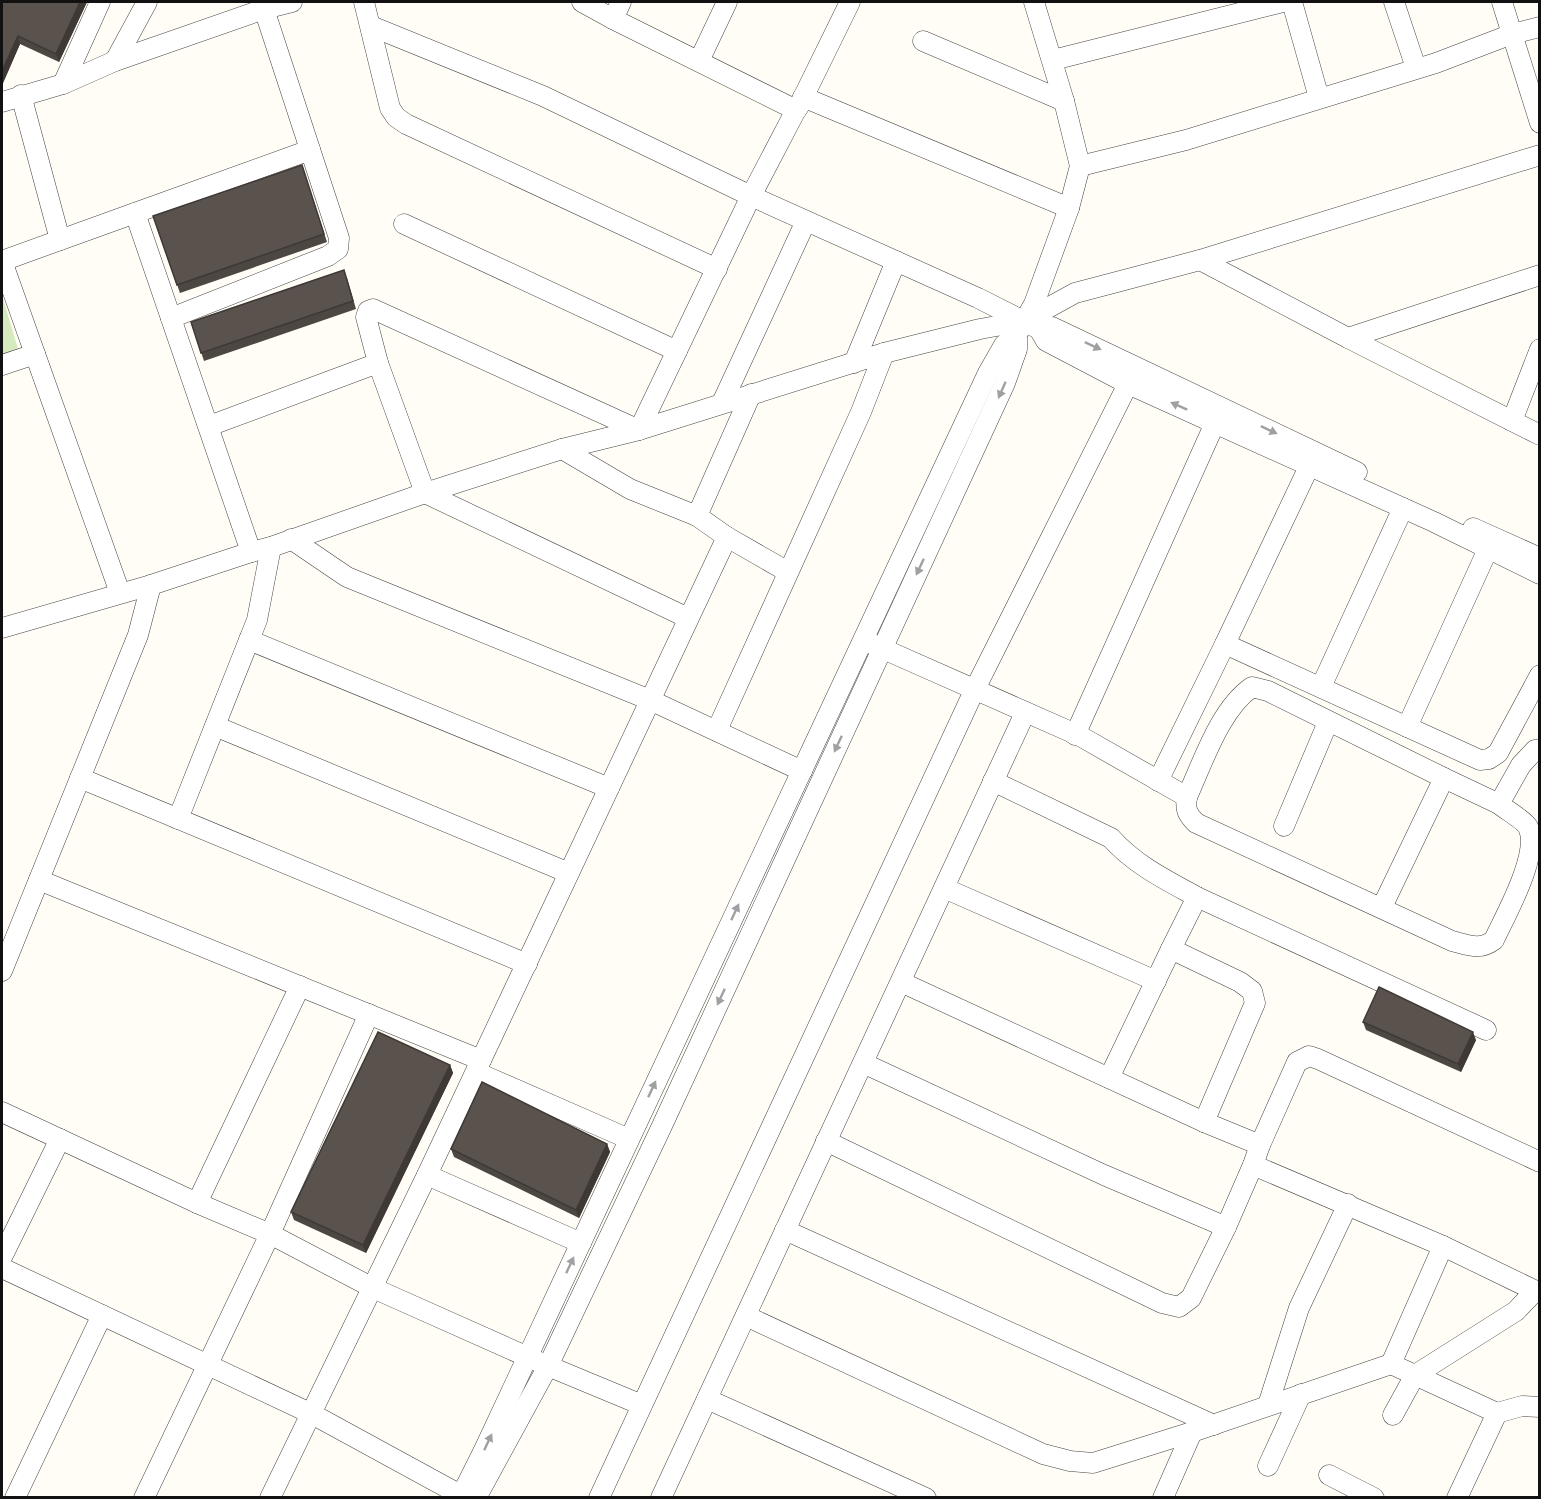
<svg xmlns="http://www.w3.org/2000/svg" width="1541" height="1499" font-family="Georgia,serif">
	<style>
		.green { fill: #d5ebbd }
		.lines { fill: none; stroke-linecap: round; stroke-linejoin: round }
		.minor-casing { stroke: #444; stroke-width: 21 }
		.minor { stroke: #fff; stroke-width: 20 }
		.wall { fill: #4d4742 }
		.shaded-wall { fill: #3f3936 }
		.building { fill: #5a524d; stroke: #3f3936; stroke-width: 1.5 }
		.oneway { fill: #a0a0a0 }
	</style>
	<rect width="100%" height="100%" fill="#fffdf5"/>
	<path class="green" d="M2,295L18,349L2,355Z"/>
	<g class="lines">
		<g class="minor-casing">
			<g id="minor">
				<path d="M364,2L390,108L396,117L406,124L717,269"/>
				<path d="M582,2L613,19L621,2"/>
				<path d="M1292,2L1319,98"/>
				<path d="M1394,2L1416,68"/>
				<path d="M1502,2L1540,123"/>
				<path d="M371,26L543,96L751,196L978,298L1039,329L1046,341L1128,384L1434,522L1540,574"/>
				<path d="M923,41L1064,101"/>
				<path d="M1053,60L1283,2"/>
				<path d="M115,61L147,2"/>
				<path d="M699,61L727,2"/>
				<path d="M63,84L100,2"/>
				<path d="M21,95L60,240"/>
				<path d="M803,97L1069,208"/>
				<path d="M2,102L63,84L115,61L264,9L292,2"/>
				<path d="M798,108L850,2"/>
				<path d="M1080,166L1186,140L1436,63L1512,34L1540,27"/>
				<path d="M135,213L310,150"/>
				<path d="M404,224L677,351"/>
				<path d="M1200,260L1348,338L1540,275"/>
				<path d="M2,261L35,354L2,365"/>
				<path d="M171,318L328,256L338,249L339,238L264,9L267,2"/>
				<path d="M1039,329L1052,327L1357,472"/>
				<path d="M1348,338L1540,435"/>
				<path d="M35,354L120,593"/>
				<path d="M378,363L366,317L368,311L373,309L639,430L751,196L796,110L613,19"/>
				<path d="M854,363L896,261"/>
				<path d="M722,403L806,221"/>
				<path d="M1512,421L1540,349"/>
				<path d="M209,426L378,363L425,493L688,618"/>
				<path d="M562,449L630,489L697,516"/>
				<path d="M1473,528L1540,558"/>
				<path d="M727,537L788,572"/>
				<path d="M291,539L347,577L650,700L802,771"/>
				<path d="M251,552L271,547L425,493L562,449L639,430L884,353L980,329L1024,321L1075,293L1200,260L1540,155"/>
				<path d="M2,628L151,585L251,552L135,213L2,261"/>
				<path d="M249,640L609,788"/>
				<path d="M872,644L1080,736L1187,797C1203,762 1220,709 1252,687L1268,691L1444,778"/>
				<path d="M1225,644L1315,454"/>
				<path d="M1321,687L1403,508"/>
				<path d="M215,726L569,873"/>
				<path d="M1407,727L1493,538"/>
				<path d="M717,730L861,412L884,353"/>
				<path d="M1075,735L1215,423"/>
				<path d="M80,778L527,964"/>
				<path d="M993,781L1111,838C1135,865 1166,880 1197,897L1171,949"/>
				<path d="M1158,781L1225,644L1480,760L1489,759L1498,753L1540,675"/>
				<path d="M1187,797C1185,809 1187,814 1196,823L1452,941C1468,945 1480,951 1494,940C1505,916 1541,853 1528,827C1524,820 1506,810 1499,804"/>
				<path d="M178,819L257,620L271,547"/>
				<path d="M1284,826L1328,722"/>
				<path d="M39,880L481,1060"/>
				<path d="M944,888L1156,981"/>
				<path d="M1197,897L1486,1030"/>
				<path d="M1382,907L1444,778L1499,804L1521,765L1535,750L1540,749"/>
				<path d="M2,971L138,635L151,585"/>
				<path d="M901,982L1204,1122L1260,1145L1253,1165L1443,1246L1391,1364L1497,1413L1457,1498"/>
				<path d="M863,1063L1104,1175L1226,1227"/>
				<path d="M476,1072L629,1139"/>
				<path d="M1109,1078L1171,949L1240,982L1252,991L1255,1003L1204,1122"/>
				<path d="M2,1112L197,1203L270,1234L373,1288L548,1366L642,1405"/>
				<path d="M826,1141L1162,1303L1179,1307L1191,1298L1226,1227L1253,1165"/>
				<path d="M1260,1145L1297,1062L1309,1056L1318,1059L1540,1162"/>
				<path d="M427,1175L581,1243"/>
				<path d="M197,1203L300,986"/>
				<path d="M785,1230L1214,1425"/>
				<path d="M1443,1246L1540,1293"/>
				<path d="M2,1257L60,1139"/>
				<path d="M2,1268L312,1414L466,1498"/>
				<path d="M746,1316L1043,1454L1070,1461L1093,1463L1192,1432"/>
				<path d="M707,1399L926,1498"/>
				<path d="M1268,1405L1299,1308L1348,1204"/>
				<path d="M1497,1413L1522,1406L1540,1407"/>
				<path d="M1393,1415L1415,1375L1516,1311L1535,1291"/>
				<path d="M1268,1466L1301,1394"/>
				<path d="M1329,1475L1374,1498"/>
				<path d="M15,1498L102,1315"/>
				<path d="M144,1498L270,1234L369,1014"/>
				<path d="M270,1498L427,1175L727,537L697,516L751,394"/>
				<path d="M460,1498L484,1450L988,373L1004,345L1017,334L1034,304L1069,208L1080,166L1064,101L1034,2"/>
				<path d="M476,1498L548,1366L661,1128L1005,383L1017,349V334"/>
				<path d="M599,1498L974,691L1128,384"/>
				<path d="M661,1498L1025,713"/>
				<path d="M1163,1498L1192,1432L1391,1364"/>
			</g>
		</g>
		<use href="#minor" class="minor"/>
	</g>
	<g class="wall">
		<path d="M2,2H87L59,62L20,44L3,83L2,82Z"/>
		<path d="M302,165L327,242L180,293L153,216Z"/>
		<path d="M347,278L356,309L204,361L191,322Z"/>
		<path d="M1363,1022L1476,1040L1461,1072L1366,1030Z"/>
		<path d="M450,1065L453,1073L366,1253L294,1220L291,1212Z"/>
		<path d="M607,1144L610,1152L579,1218L454,1157L451,1149Z"/>
	</g>
	<g class="shaded-wall">
		<path d="M80,2H87L59,62L56,54Z"/>
		<path d="M18,36L20,44L3,83L2,80V71Z"/>
		<path d="M1473,1032L1476,1040L1461,1072L1458,1064Z"/>
		<path d="M450,1065L453,1073L366,1253L363,1245Z"/>
		<path d="M607,1144L610,1152L579,1218L576,1210Z"/>
	</g>
	<g class="building">
		<path d="M2,2H80L56,54L18,36L2,71Z"/>
		<path d="M302,165L324,234L177,285L153,216Z"/>
		<path d="M344,270L353,301L201,353L191,322Z"/>
		<path d="M1379,987L1473,1032L1458,1064L1363,1022Z"/>
		<path d="M378,1032L450,1065L363,1245L291,1212Z"/>
		<path d="M482,1082L607,1144L576,1210L451,1149Z"/>
	</g>
	<defs><path id="oneway-solid" d="M-6-.8H1V-3.2L6.5 0L1 3.2V.8H-6Z" transform="scale(1.5)"/></defs>
	<g class="oneway">
		<use href="#oneway-solid" transform="translate(1093 346) rotate(25)"/>
		<use href="#oneway-solid" transform="translate(1002 390) rotate(114)"/>
		<use href="#oneway-solid" transform="translate(1179 406) rotate(-156)"/>
		<use href="#oneway-solid" transform="translate(1269 430) rotate(25)"/>
		<use href="#oneway-solid" transform="translate(920 567) rotate(115)"/>
		<use href="#oneway-solid" transform="translate(838 744) rotate(115)"/>
		<use href="#oneway-solid" transform="translate(735 912) rotate(-65)"/>
		<use href="#oneway-solid" transform="translate(721 997) rotate(115)"/>
		<use href="#oneway-solid" transform="translate(652 1089) rotate(-65)"/>
		<use href="#oneway-solid" transform="translate(570 1265) rotate(-65)"/>
		<use href="#oneway-solid" transform="translate(488 1442) rotate(-65)"/>
	</g>
	<rect width="1541" height="1499" fill="none" stroke="#111111" stroke-width="6"/>
</svg>
